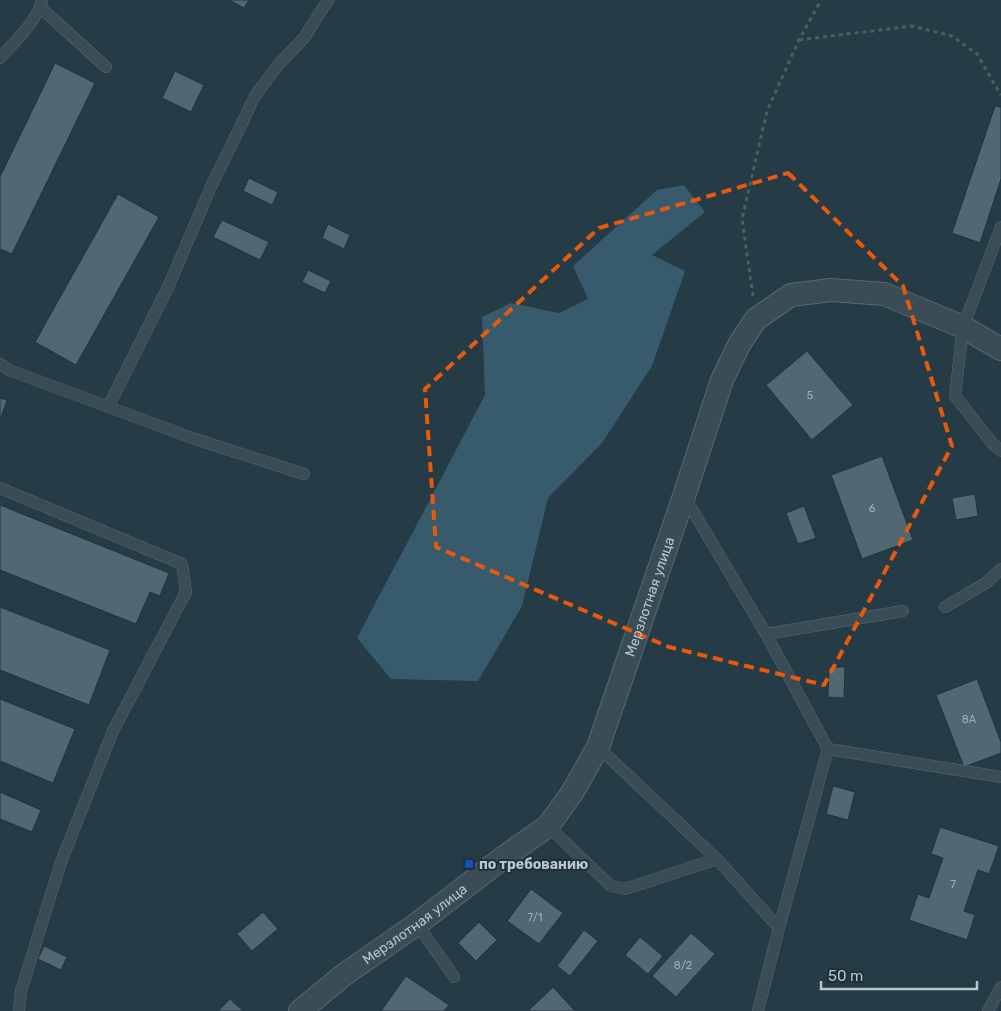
<svg xmlns="http://www.w3.org/2000/svg" width="1001" height="1011" font-family="Rubik,sans-serif">
	<style>
		.water { fill: #375b6d }
		.building { fill: #516873; stroke: #20333c }
		.lines { fill: none; stroke-linecap: round; stroke-linejoin: round }
		.lane-casing { stroke: #586972; stroke-width: 12 }
		.street-casing { stroke: #586972; stroke-width: 24 }
		.path { stroke: #46625e; stroke-width: 3; stroke-dasharray: 4 4; stroke-linecap: butt }
		.lane { stroke: #3a4c55; stroke-width: 11 }
		.street { stroke: #3a4c55; stroke-width: 22 }
		.marked { fill: none; stroke: #e8590c; stroke-width: 4; stroke-dasharray: 10 6; stroke-linejoin: round }
		.transit-dot { fill: #1a4fb4; stroke: #1e313a; stroke-width: 2 }
		.labels { text-anchor: middle; dominant-baseline: central; stroke-width: 4; stroke-linejoin: round; paint-order: stroke }
		.number-label { font-size: 11px; fill: #9eaeb7 }
		.street-label { font-size: 14px; fill: #b7c6ce; stroke: #1e313a }
		.poi-label { font-size: 14px; font-weight: bold; fill: #b7c6ce; stroke: #1e313a; text-anchor: start }
	</style>
	<rect width="100%" height="100%" fill="#253b45"/>
	<path class="water" d="M684,185L705,212L652,255L685,271L652,366L602,443L548,498L522,606L478,681L391,679L357,638L485,395L482,317L511,303L559,313L588,299L573,266L657,190Z"/>
	<g class="building">
		<path d="M229,0H249L244,8Z"/>
		<path d="M55,63L95,83L12,254L0,249V177Z"/>
		<path d="M175,71L204,85L191,112L162,98Z"/>
		<path d="M995,106L1001,107V179L980,243L952,233Z"/>
		<path d="M249,178L278,192L272,205L243,191Z"/>
		<path d="M118,194L159,217L76,365L35,342Z"/>
		<path d="M222,220L269,242L260,260L213,237Z"/>
		<path d="M328,224L350,235L344,249L322,238Z"/>
		<path d="M308,270L331,281L325,293L302,282Z"/>
		<path d="M807,351L853,405L812,440L766,385Z"/>
		<path d="M0,398L7,400L0,420Z"/>
		<path d="M882,456L913,540L862,559L831,475Z"/>
		<path d="M975,494L978,516L956,520L952,498Z"/>
		<path d="M0,505L169,573L160,596L150,592L136,624L0,570Z"/>
		<path d="M804,506L816,538L798,544L786,513Z"/>
		<path d="M0,607L110,650L89,705L0,670Z"/>
		<path d="M829,667H845L844,698L828,697Z"/>
		<path d="M977,679L1001,742V753L964,767L936,695Z"/>
		<path d="M0,699L75,729L53,783L0,761Z"/>
		<path d="M833,786L855,792L848,820L826,814Z"/>
		<path d="M0,792L41,810L32,832L0,819Z"/>
		<path d="M940,827L999,846L989,874L978,870L964,911L975,915L967,940L909,920L918,894L929,898L943,858L931,854Z"/>
		<path d="M531,889L563,913L539,944L507,921Z"/>
		<path d="M263,912L278,929L252,951L237,934Z"/>
		<path d="M479,922L497,940L476,961L458,943Z"/>
		<path d="M584,930L598,941L570,976L557,966Z"/>
		<path d="M691,933L715,954L676,997L652,976Z"/>
		<path d="M640,937L663,956L648,974L625,955Z"/>
		<path d="M44,946L67,957L61,970L38,959Z"/>
		<path d="M406,976L449,1005L444,1011H381Z"/>
		<path d="M553,987L575,1011H528Z"/>
		<path d="M230,999L243,1011H218Z"/>
	</g>
	<g class="lines">
		<g class="lane-casing">
			<g id="lane">
				<path d="M41,8L106,67"/>
				<path d="M0,58C14,43 38,20 42,0"/>
				<path d="M1001,227L963,327L955,396L993,444L1001,451"/>
				<path d="M0,364L9,370L192,438L304,474"/>
				<path d="M108,407L169,285L210,189L255,96L278,65L304,38L328,0"/>
				<path d="M0,488L182,564L186,592L113,731L61,862L21,991L19,1011"/>
				<path d="M684,496L766,634L828,749L779,928"/>
				<path d="M945,607L986,583L1001,569"/>
				<path d="M766,634L903,611"/>
				<path d="M598,747L717,859"/>
				<path d="M828,749L1001,777"/>
				<path d="M548,826L611,886L625,889L717,859L779,928L758,1011"/>
				<path d="M417,924L454,977"/>
				<path d="M988,1011L1001,987"/>
			</g>
		</g>
		<g class="street-casing">
			<g id="street">
				<path id="s1" d="M300,1011L345,974L417,924L504,857L548,826L572,793L598,747L684,496L722,380L740,343L756,319L791,295L831,290L884,294L963,327L1001,349"/>
			</g>
		</g>
		<g class="path">
			<path d="M799,40L912,26L952,36L977,54L1001,95"/>
			<path d="M753,296L742,219L767,111L799,40L821,0"/>
		</g>
		<use href="#lane" class="lane"/>
		<use href="#street" class="street"/>
	</g>
	<path class="marked" d="M788,173L903,286L952,446L824,685L669,647L436,547L425,389L599,228Z"/>
	<rect class="transit-dot" x="464" y="859" width="10" height="10" rx="2.5"/>
	<g class="labels">
		<g class="number-label">
			<text x="810" y="395">5</text>
			<text x="872" y="508">6</text>
			<text x="969" y="719">8А</text>
			<text x="953" y="884">7</text>
			<text x="535" y="917">7/1</text>
			<text x="683" y="965">8/2</text>
		</g>
		<g class="street-label">
			<text stroke="none"><textPath href="#s1" startOffset="562">Мерзлотная улица</textPath></text>
			<text stroke="none"><textPath href="#s1" startOffset="144">Мерзлотная улица</textPath></text>
		</g>
		<g class="poi-label">
			<text x="479" y="864">по требованию</text>
		</g>
	</g>
	<path d="M821 981v8h156v-8" fill="none" stroke="#b7c6ce" stroke-width="2.5"/>
	<text x="828" y="981" font-size="15" fill="#b7c6ce" stroke="#1e313a" stroke-width="4" paint-order="stroke">50 m</text>
</svg>
